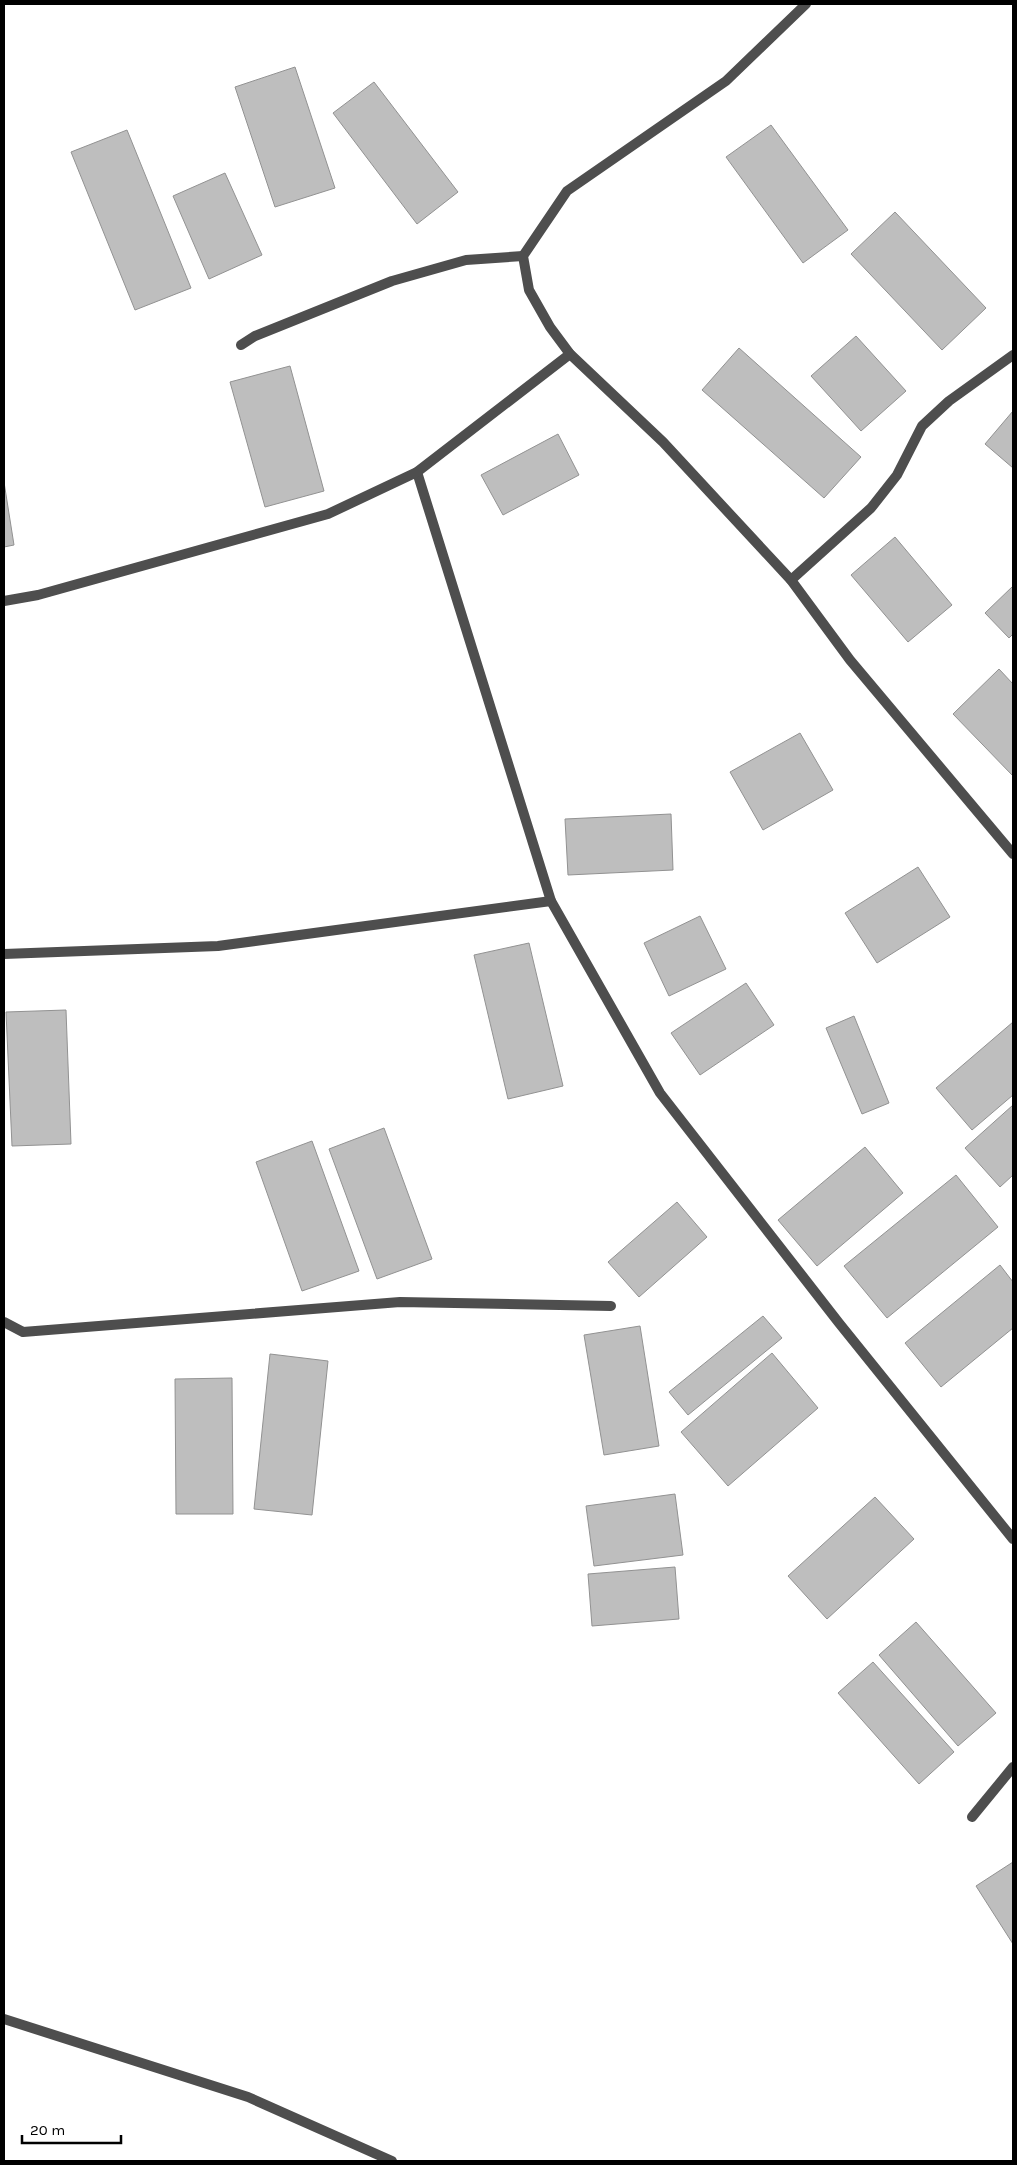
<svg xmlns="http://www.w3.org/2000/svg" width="1017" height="2165" font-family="Karla,sans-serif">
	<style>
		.building { fill: #bebebe; stroke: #929292 }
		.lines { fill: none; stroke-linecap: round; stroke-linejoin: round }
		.street { stroke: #4e4e4e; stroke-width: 10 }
	</style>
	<rect width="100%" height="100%" fill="#fff"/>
	<g class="building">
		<path d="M295,67L335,188L275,207L235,87Z"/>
		<path d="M374,82L458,192L417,224L333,113Z"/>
		<path d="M771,125L848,230L803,263L726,157Z"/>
		<path d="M127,130L191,288L135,310L71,152Z"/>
		<path d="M225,173L262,255L209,279L173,196Z"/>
		<path d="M895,212L986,308L942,350L851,254Z"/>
		<path d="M856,336L906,391L861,431L811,376Z"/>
		<path d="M739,348L861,457L824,498L702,390Z"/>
		<path d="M290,366L324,491L265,507L230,382Z"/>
		<path d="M1013,411V468L985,444Z"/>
		<path d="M558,434L579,475L503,515L481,475Z"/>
		<path d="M4,482L14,545L4,547Z"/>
		<path d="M895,537L952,605L908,642L851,575Z"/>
		<path d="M1013,586V634L1009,638L985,613Z"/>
		<path d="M999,669L1013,684V776L953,714Z"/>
		<path d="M800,733L833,790L763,830L730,772Z"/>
		<path d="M671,814L673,870L568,875L565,819Z"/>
		<path d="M918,867L950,917L877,963L845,913Z"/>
		<path d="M700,916L726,969L669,996L644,943Z"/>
		<path d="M529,943L563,1086L508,1099L474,955Z"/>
		<path d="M746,983L774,1025L700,1075L671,1033Z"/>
		<path d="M66,1010L71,1144L12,1146L6,1012Z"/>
		<path d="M854,1016L889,1103L862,1114L826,1028Z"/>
		<path d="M1013,1022V1095L972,1130L936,1088Z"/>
		<path d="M1013,1105V1175L1000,1187L965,1148Z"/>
		<path d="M384,1128L432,1259L377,1279L329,1149Z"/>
		<path d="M312,1141L359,1271L302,1291L256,1162Z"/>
		<path d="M865,1147L903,1193L817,1266L778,1220Z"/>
		<path d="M956,1175L998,1227L887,1318L844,1266Z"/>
		<path d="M677,1202L707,1237L639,1297L608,1262Z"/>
		<path d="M1000,1265L1013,1282V1328L941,1387L905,1343Z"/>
		<path d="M763,1316L782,1338L688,1415L669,1392Z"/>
		<path d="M640,1326L659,1446L604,1455L584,1335Z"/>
		<path d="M772,1353L818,1408L728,1486L681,1432Z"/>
		<path d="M270,1354L328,1361L312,1515L254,1509Z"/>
		<path d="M232,1378L233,1514H176L175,1379Z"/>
		<path d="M675,1494L683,1555L594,1566L586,1506Z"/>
		<path d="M875,1497L914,1539L827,1619L788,1576Z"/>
		<path d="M675,1567L679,1619L592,1626L588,1574Z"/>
		<path d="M916,1622L996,1713L958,1746L879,1655Z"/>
		<path d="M873,1662L954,1752L919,1784L838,1693Z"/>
		<path d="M1013,1862V1944L976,1886Z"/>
	</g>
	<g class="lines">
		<g class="street">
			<path d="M806,4L726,81L567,191L523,256L529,290L550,327L570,354L663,442L791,580L850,660L1013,854"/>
			<path d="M241,345L255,336L392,281L466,260L523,256"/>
			<path d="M417,472L551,901L660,1093L839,1323L1013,1539"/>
			<path d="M791,580L871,508L897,475L922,426L949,401L1013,355"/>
			<path d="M4,601L38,595L328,514L417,472L570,354"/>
			<path d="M4,954L218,946L551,901"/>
			<path d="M4,1322L23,1332L400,1302L611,1306"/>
			<path d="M972,1817L1013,1767"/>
			<path d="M4,2019L248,2097L392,2161"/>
		</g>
	</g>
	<rect width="1017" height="2165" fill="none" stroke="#000000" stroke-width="10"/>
	<path d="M22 2135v8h99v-8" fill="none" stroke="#000000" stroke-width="2.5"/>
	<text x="30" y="2135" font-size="15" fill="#000000" stroke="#ffffff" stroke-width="4" paint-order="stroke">20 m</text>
</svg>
